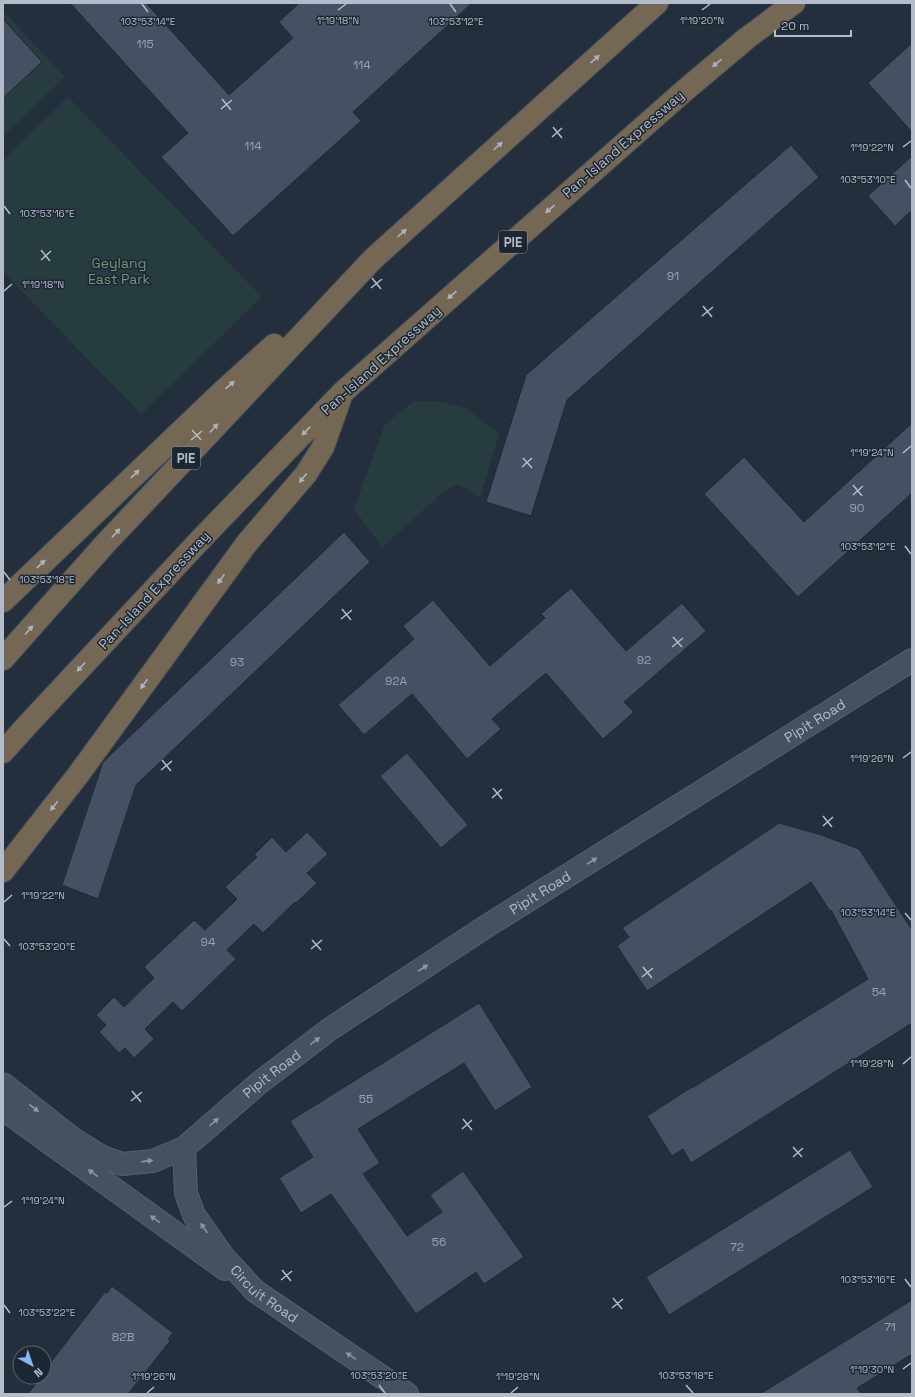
<svg xmlns="http://www.w3.org/2000/svg" width="915" height="1397" font-family="'Space Grotesk',sans-serif">
	<style>
		.green { fill: #263c3f }
		.building { fill: #455162; stroke: #1f2835 }
		.lines { fill: none; stroke-linecap: round; stroke-linejoin: round }
		.secondary-casing { stroke: #565f6c; stroke-width: 24 }
		.highway-casing { stroke: #434c59; stroke-width: 24 }
		.secondary { stroke: #465061; stroke-width: 22 }
		.highway { stroke: #746855; stroke-width: 22 }
		.oneway { fill: #aeb4bd }
		.oneway2 { fill: #8e96a5 }
		.ticks { fill: none; stroke: #b4bcc9; stroke-width: 1.5 }
		.labels { text-anchor: middle; dominant-baseline: central; stroke-width: 3; stroke-linejoin: round; paint-order: stroke }
		.number-label { font-size: 12px; fill: #98a1af }
		.shield { fill: #1d2633; stroke: #878f9c; stroke-width: 1 }
		.shield-label { font-size: 13px; font-weight: bold; fill: #b4bcc9 }
		.street-label { font-size: 14px; fill: #b4bcc9; stroke: #1d2633 }
		.park-label { font-size: 14px; fill: #6b9a76; stroke: #1d2633 }
		.ticks-label { font-size: 10px; text-anchor: middle; fill: #b4bcc9; stroke: #1d2633; stroke-width: 3; stroke-linejoin: round; paint-order: stroke }
	</style>
	<rect width="100%" height="100%" fill="#242f3e"/>
	<g class="green">
		<path d="M3,11L65,77L3,136Z"/>
		<path d="M68,97L262,297L141,414L3,272V160Z"/>
		<path d="M414,401L442,402L467,409L499,434L480,498L458,484L445,491L382,547L354,509L385,424Z"/>
	</g>
	<g class="building">
		<path d="M70,3H146L229,95L293,38L279,22L299,3H472L353,112L361,121L233,236L161,157L188,133Z"/>
		<path d="M3,19L42,62L3,98Z"/>
		<path d="M912,43V132L868,83Z"/>
		<path d="M791,145L819,177L567,400L531,516L486,502L526,375Z"/>
		<path d="M912,156V210L895,226L868,196Z"/>
		<path d="M912,423V493L798,597L704,494L744,457L804,522Z"/>
		<path d="M344,532L370,562L136,785L98,899L62,885L103,762Z"/>
		<path d="M571,588L626,651L682,603L706,631L624,702L634,712L603,739L546,673L492,719L501,729L467,759L412,694L364,735L338,705L414,639L403,626L433,600L490,666L545,618L541,614Z"/>
		<path d="M407,753L468,825L441,848L380,776Z"/>
		<path d="M779,823L821,835L859,849L912,930V1023L691,1163L683,1149L672,1156L647,1116L692,1087V1088L868,979L831,910L830,911L811,882L647,991L617,946L629,937L622,928Z"/>
		<path d="M307,832L328,854L307,873L317,883L296,903L295,902L263,933L254,924L227,950L236,959L203,991L182,1011L173,1002L145,1029L154,1039L134,1058L125,1048L119,1053L99,1032L106,1025L96,1015L114,997L124,1007L154,978L144,967L194,920L205,930L237,899L225,887L257,857L254,855L272,837L286,852Z"/>
		<path d="M479,1003L532,1087L495,1111L464,1063L358,1129L380,1163L363,1174L407,1236L442,1212L430,1195L463,1171L524,1257L484,1284L476,1272L416,1314L331,1194L301,1213L279,1178L313,1157L290,1121Z"/>
		<path d="M850,1150L873,1187L669,1315L646,1277Z"/>
		<path d="M112,1286L173,1333L168,1339L170,1341L128,1394H28L41,1377H44V1371L105,1292L107,1293Z"/>
		<path d="M912,1300V1354L857,1388L861,1394H760Z"/>
	</g>
	<g class="lines">
		<g class="secondary-casing">
			<g id="secondary">
				<path id="s1" d="M3,1084L73,1139L100,1156L122,1164L153,1161L184,1148L259,1083L330,1029L490,924L912,660"/>
				<path d="M3,1109L225,1269"/>
				<path id="s2" d="M184,1148L186,1193L194,1215L222,1255L255,1291L407,1394"/>
			</g>
		</g>
		<g class="highway-casing">
			<g id="highway">
				<path d="M3,601L222,392L274,345"/>
				<path d="M3,659L105,544L373,259L657,3"/>
				<path d="M3,752L31,721L203,537L343,392L684,91L747,38L794,3"/>
				<path d="M3,871L78,775L247,543L306,474L323,447L340,399"/>
			</g>
		</g>
		<use href="#secondary" class="secondary"/>
		<use href="#highway" class="highway"/>
	</g>
	<defs><path id="oneway-solid" d="M-6-.8H1V-3.2L6.5 0L1 3.2V.8H-6Z"/></defs>
	<g class="oneway">
		<use href="#oneway-solid" transform="translate(595 59) rotate(-42)"/>
		<use href="#oneway-solid" transform="translate(717 63) rotate(140)"/>
		<use href="#oneway-solid" transform="translate(498 146) rotate(-42)"/>
		<use href="#oneway-solid" transform="translate(550 209) rotate(139)"/>
		<use href="#oneway-solid" transform="translate(402 233) rotate(-42)"/>
		<use href="#oneway-solid" transform="translate(452 295) rotate(139)"/>
		<use href="#oneway-solid" transform="translate(230 385) rotate(-41)"/>
		<use href="#oneway-solid" transform="translate(214 428) rotate(-47)"/>
		<use href="#oneway-solid" transform="translate(306 431) rotate(134)"/>
		<use href="#oneway-solid" transform="translate(135 474) rotate(-44)"/>
		<use href="#oneway-solid" transform="translate(303 478) rotate(129)"/>
		<use href="#oneway-solid" transform="translate(116 533) rotate(-47)"/>
		<use href="#oneway-solid" transform="translate(41 564) rotate(-44)"/>
		<use href="#oneway-solid" transform="translate(221 579) rotate(126)"/>
		<use href="#oneway-solid" transform="translate(29 630) rotate(-48)"/>
		<use href="#oneway-solid" transform="translate(81 667) rotate(133)"/>
		<use href="#oneway-solid" transform="translate(144 684) rotate(126)"/>
		<use href="#oneway-solid" transform="translate(54 806) rotate(128)"/>
	</g>
	<g class="oneway2">
		<use href="#oneway-solid" transform="translate(592 861) rotate(-32)"/>
		<use href="#oneway-solid" transform="translate(423 968) rotate(-33)"/>
		<use href="#oneway-solid" transform="translate(315 1041) rotate(-37)"/>
		<use href="#oneway-solid" transform="translate(34 1108) rotate(38)"/>
		<use href="#oneway-solid" transform="translate(214 1122) rotate(-41)"/>
		<use href="#oneway-solid" transform="translate(147 1161) rotate(-7)"/>
		<use href="#oneway-solid" transform="translate(93 1173) rotate(-144)"/>
		<use href="#oneway-solid" transform="translate(155 1219) rotate(-144)"/>
		<use href="#oneway-solid" transform="translate(204 1228) rotate(-125)"/>
		<use href="#oneway-solid" transform="translate(351 1356) rotate(-146)"/>
	</g>
	<path class="ticks" d="M142,4L148,12M450,4L456,12M338,10L346,4M702,10L710,4M222,99L231,110M221,109L232,100M553,127L562,138M552,137L562,128M903,147L911,141M905,180L911,188M4,206L10,214M41,250L50,261M41,260L51,251M372,278L381,289M371,288L382,279M4,291L12,284M703,306L712,317M702,316L713,307M192,430L201,440M191,440L202,431M903,453L911,446M523,458L532,468M522,467L532,458M853,485L862,496M853,495L863,486M905,546L911,554M4,572L10,580M342,609L351,620M341,619L352,610M673,637L682,647M672,647L683,638M903,758L911,752M162,760L171,771M161,770L172,761M493,788L502,799M492,798L502,789M823,816L832,827M823,826L833,817M4,902L12,895M905,913L911,920M4,939L10,946M312,940L321,950M311,949L322,940M643,967L652,978M642,977L653,968M903,1064L911,1057M132,1091L141,1102M131,1101L142,1092M463,1119L472,1130M462,1129L472,1120M793,1147L802,1157M793,1157L803,1148M4,1207L12,1201M282,1270L291,1281M905,1279L911,1287M281,1280L292,1271M613,1298L622,1309M4,1305L10,1313M612,1308L623,1299M903,1369L911,1363M379,1385L385,1393M686,1385L693,1393M147,1393L154,1387M511,1393L518,1387"/>
	<g class="labels">
		<g class="number-label">
			<text x="145" y="44">115</text>
			<text x="362" y="65">114</text>
			<text x="253" y="146">114</text>
			<text x="673" y="276">91</text>
			<text x="857" y="508">90</text>
			<text x="644" y="660">92</text>
			<text x="237" y="662">93</text>
			<text x="396" y="681">92A</text>
			<text x="208" y="942">94</text>
			<text x="879" y="992">54</text>
			<text x="366" y="1099">55</text>
			<text x="439" y="1242">56</text>
			<text x="737" y="1247">72</text>
			<text x="890" y="1327">71</text>
			<text x="123" y="1337">82B</text>
		</g>
		<g class="shield">
			<rect x="499" y="231" width="28" height="22" rx="3"/>
			<rect x="172" y="447" width="28" height="22" rx="3"/>
		</g>
		<g class="shield-label">
			<text x="513" y="242">PIE</text>
			<text x="186" y="458">PIE</text>
		</g>
		<g class="street-label">
			<text transform="translate(623 144) rotate(-41)">Pan-Island Expressway</text>
			<text transform="translate(381 360) rotate(-42)">Pan-Island Expressway</text>
			<text transform="translate(154 590) rotate(-47)">Pan-Island Expressway</text>
			<text stroke="none"><textPath href="#s1" startOffset="972">Pipit Road</textPath></text>
			<text stroke="none"><textPath href="#s1" startOffset="648">Pipit Road</textPath></text>
			<text stroke="none"><textPath href="#s1" startOffset="324">Pipit Road</textPath></text>
			<text stroke="none"><textPath href="#s2" startOffset="175">Circuit Road</textPath></text>
		</g>
		<g class="park-label">
			<text x="119" y="263">Geylang<tspan x="119" dy="16">East Park</tspan></text>
		</g>
	</g>
	<g class="ticks-label">
		<text x="338" y="24">1°19'18"N</text>
		<text x="702" y="24">1°19'20"N</text>
		<text x="148" y="25">103°53'14"E</text>
		<text x="456" y="25">103°53'12"E</text>
		<text x="872" y="151">1°19'22"N</text>
		<text x="868" y="183">103°53'10"E</text>
		<text x="47" y="217">103°53'16"E</text>
		<text x="43" y="288">1°19'18"N</text>
		<text x="872" y="456">1°19'24"N</text>
		<text x="868" y="550">103°53'12"E</text>
		<text x="47" y="583">103°53'18"E</text>
		<text x="872" y="762">1°19'26"N</text>
		<text x="43" y="899">1°19'22"N</text>
		<text x="868" y="916">103°53'14"E</text>
		<text x="47" y="950">103°53'20"E</text>
		<text x="872" y="1067">1°19'28"N</text>
		<text x="43" y="1204">1°19'24"N</text>
		<text x="868" y="1283">103°53'16"E</text>
		<text x="47" y="1316">103°53'22"E</text>
		<text x="872" y="1373">1°19'30"N</text>
		<text x="379" y="1379">103°53'20"E</text>
		<text x="686" y="1379">103°53'18"E</text>
		<text x="154" y="1380">1°19'26"N</text>
		<text x="518" y="1380">1°19'28"N</text>
	</g>
	<rect width="915" height="1397" fill="none" stroke="#b4bcc9" stroke-width="8"/>
	<g transform="translate(32 1365) rotate(140)"><circle r="19" fill="#1d2633" stroke="#59626f"/>
	<path d="M0-3L7 15L0 10L-7 15Z" fill="#8ab4f8"/>
	<text y="-6" font-size="11" font-weight="bold" text-anchor="middle" fill="#b4bcc9">N</text>
	</g>
	<path d="M775 30v6h76v-6" fill="none" stroke="#b4bcc9" stroke-width="2"/>
	<text x="781" y="30" font-size="12" fill="#b4bcc9" stroke="#1d2633" stroke-width="3" paint-order="stroke">20 m</text>
</svg>
